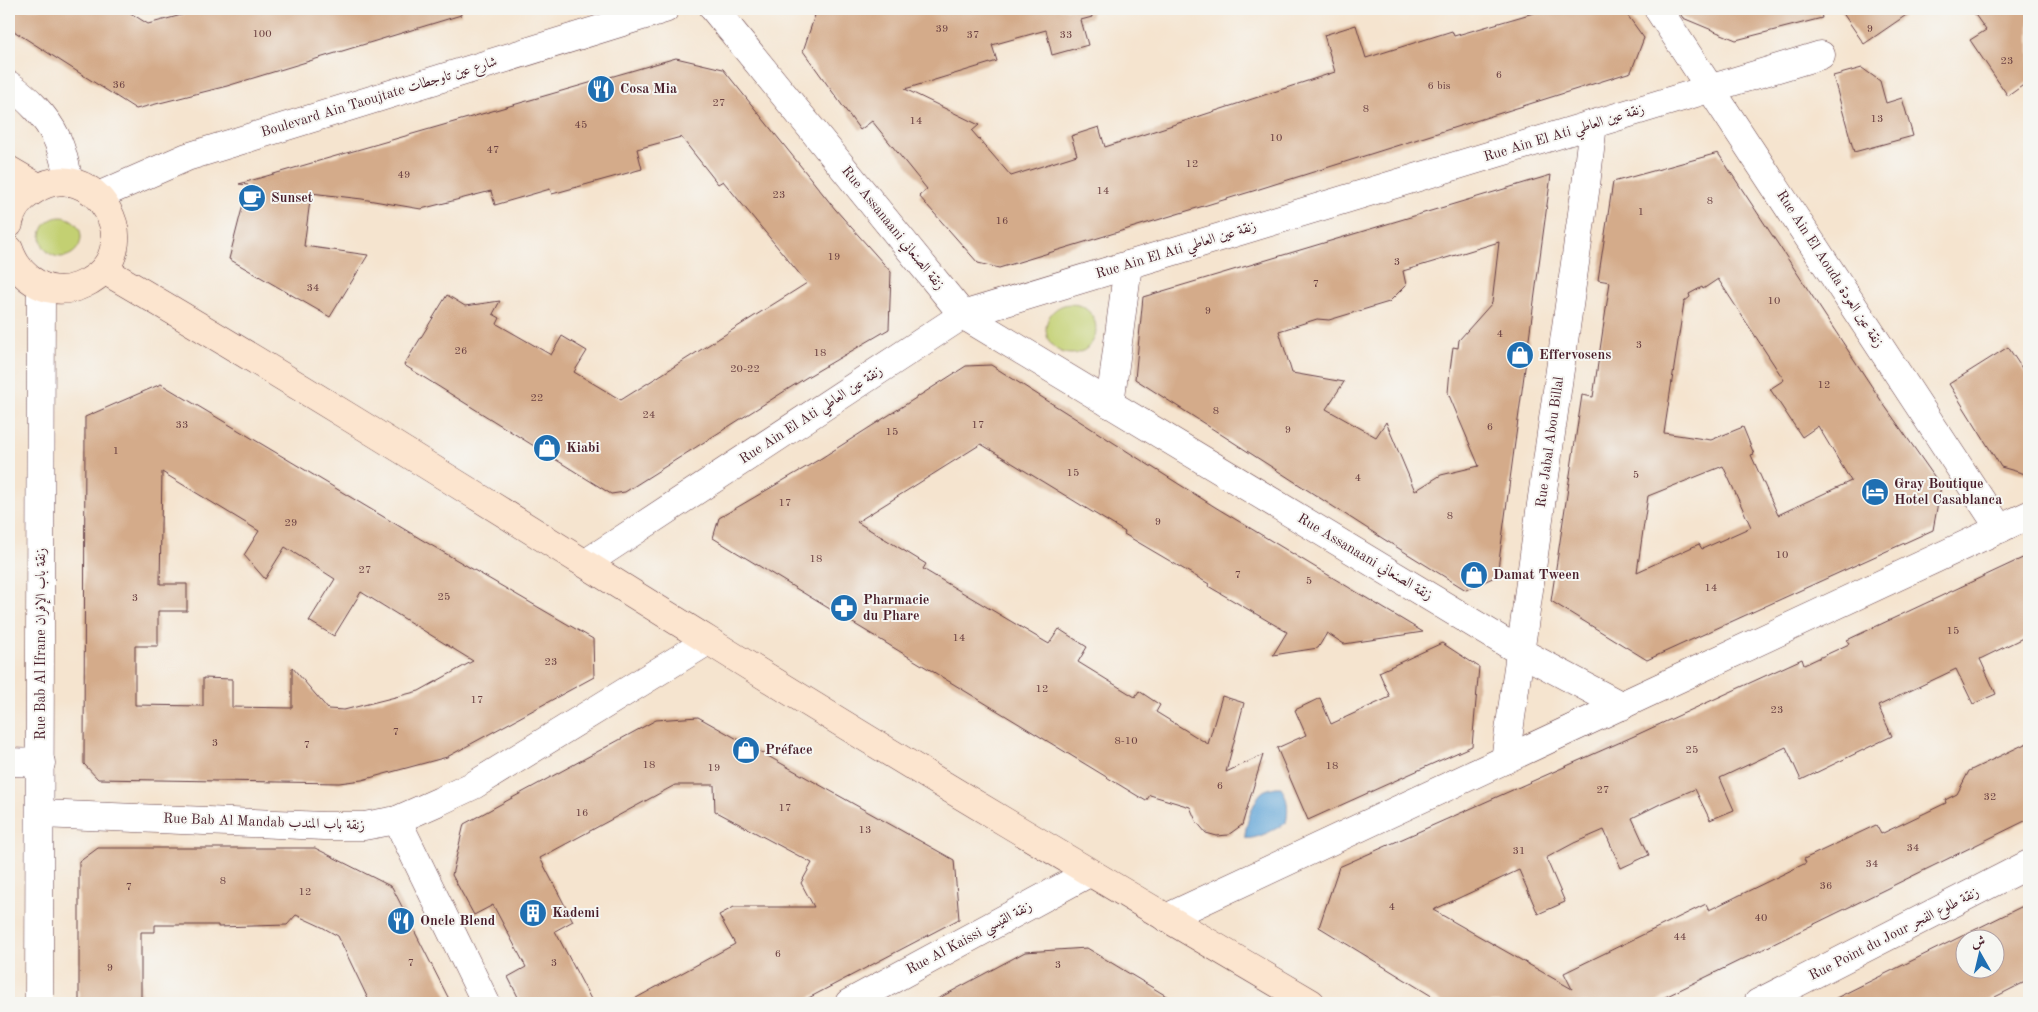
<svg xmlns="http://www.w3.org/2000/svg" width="2038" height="1012" font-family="'Old Standard TT',Amiri,serif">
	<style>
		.green { fill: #c3d072; stroke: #86784e }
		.water { fill: #62a5d7; stroke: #566281 }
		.building { fill: #d4ab8a; fill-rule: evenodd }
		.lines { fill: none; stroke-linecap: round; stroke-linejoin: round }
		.street-casing { stroke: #643d44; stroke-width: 29 }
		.secondary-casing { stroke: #643d44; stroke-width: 29 }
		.street { stroke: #fff; stroke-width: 28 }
		.secondary { stroke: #fce5cf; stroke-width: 28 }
		.labels { text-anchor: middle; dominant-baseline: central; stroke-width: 4; stroke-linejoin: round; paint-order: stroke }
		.number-label { font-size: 11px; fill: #6c4243 }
		.poi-label { font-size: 14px; font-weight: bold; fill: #4a1f2b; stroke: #f6f6f2; text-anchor: start }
		.street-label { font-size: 14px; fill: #4a1f2b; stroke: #f6f6f2 }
	</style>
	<rect width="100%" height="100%" fill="#f6f6f2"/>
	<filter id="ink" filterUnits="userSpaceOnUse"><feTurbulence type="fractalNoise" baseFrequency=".02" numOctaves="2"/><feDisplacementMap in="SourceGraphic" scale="10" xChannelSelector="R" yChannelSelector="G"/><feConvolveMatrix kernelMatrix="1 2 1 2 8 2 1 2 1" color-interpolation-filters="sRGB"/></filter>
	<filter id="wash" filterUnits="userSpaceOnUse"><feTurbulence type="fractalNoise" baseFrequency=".0096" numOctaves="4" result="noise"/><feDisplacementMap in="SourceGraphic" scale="20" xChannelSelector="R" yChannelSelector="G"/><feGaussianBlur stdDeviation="1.12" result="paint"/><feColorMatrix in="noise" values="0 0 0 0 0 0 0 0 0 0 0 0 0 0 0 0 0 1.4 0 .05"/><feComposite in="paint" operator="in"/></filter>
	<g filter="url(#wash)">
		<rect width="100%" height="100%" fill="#f5e4cf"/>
		<g class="green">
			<circle cx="61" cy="237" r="20"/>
			<circle cx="1071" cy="329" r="25"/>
		</g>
		<path class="water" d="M1276,787H1281C1288,797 1289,811 1286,823C1278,828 1254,841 1245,838C1244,828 1254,800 1261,793C1265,789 1271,788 1276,787Z"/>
		<g id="blocks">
			<g class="building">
				<path d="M9,9H124L148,24L204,9H460L461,15L227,86L136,109L9,28Z"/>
				<path d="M833,9H1091L1092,17L1081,20L1088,45L1052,55L1046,30L992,45L997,61L905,89L979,125L972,131L1011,176L1077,155L1071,136L1099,127L1105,147L1335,72L1324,35L1356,25L1366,58L1452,31L1454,36L1547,9H1623L1644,38L1631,72L1253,191L999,268L978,263L919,196L927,189L872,121L860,130L803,51L815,15Z"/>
				<path d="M1677,9H1820L1822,18L1736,40L1683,18Z"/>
				<path d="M1840,9H1915L1864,44Z"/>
				<path d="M1971,9H2029V81L2008,96L1970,40L1986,30Z"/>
				<path d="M676,58L723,69L835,209L891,272L889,329L807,377L625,492L611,494L404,365L447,295L465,306L500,301L493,314L500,318L497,324L551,355L562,336L587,351L574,372L621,400L807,283L723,181L718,184L681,137L637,149L642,169L552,194L550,189L495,205L491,191L421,209L362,199L311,193L304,246L368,255L330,317L229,259L248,185L239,184Z"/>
				<path d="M1862,68L1880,81L1886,103L1902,98L1913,136L1854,152L1833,76Z"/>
				<path d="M1718,153L1882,402L1941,486L1933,530L1647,660L1551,601L1582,395L1593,397L1610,282L1598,280L1613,182ZM1718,279L1784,380L1770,389L1802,437L1818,426L1851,481L1778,515L1751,455L1754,454L1743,427L1711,440L1664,433L1684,302L1690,297L1689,294L1702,287L1703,289ZM1723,466L1751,527L1702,549L1699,544L1637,572L1648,496Z"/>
				<path d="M1551,175L1497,576L1466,590L1382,538L1135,379L1143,297ZM1499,242L1492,303L1459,340L1458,348L1453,347L1450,370L1448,393L1479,466L1441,475L1415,491L1386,422L1376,437L1326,409L1344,382L1292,373L1279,331L1317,319L1329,320L1389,302L1406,285L1403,271Z"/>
				<path d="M2008,347L2029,379V475L2001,467L1949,384Z"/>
				<path d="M991,365L1215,507L1423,632L1344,644L1327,633L1318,648L1273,655L1287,632L1208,586L1209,584L1124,534L1125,532L981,444L857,522L926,564L923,569L1049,644L1059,629L1087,647L1078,662L1135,697L1139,691L1160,705L1156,712L1208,744L1222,696L1244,703L1226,772L1263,755L1242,825L1228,835L1217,836L1206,833L1196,821L1190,807L1150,795L1146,801L713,538L719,518L820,459L966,366Z"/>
				<path d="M161,384L424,541L593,639L594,677L447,757L362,780L339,783L98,779L84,764L85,417ZM162,472L259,531L244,555L265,579L285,547L335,579L309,621L334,636L361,592L473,661L419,691L344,710L328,709L292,667V708L232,707V679L203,678V706L135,705V646H158V611H187V584H160Z"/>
				<path d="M2029,555V635L1980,659L1996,694L1973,704L1956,669L1878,706L1892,736L1801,780L1786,747L1720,778L1734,810L1710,820L1695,789L1662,803L1632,818L1649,855L1621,868L1604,830L1574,843L1546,858L1565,902L1538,914L1519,870L1433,910L1572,989L1564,973L1706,904L1709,910L1806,863L1804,859L1876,825L1881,834L1946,803L1945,800L1957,794L1969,771L2029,742V819L1653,1003H1443L1319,927L1339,867L1632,737L1802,659L1804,665L1849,644L1847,640Z"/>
				<path d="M1442,643L1479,667L1472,746L1308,820L1277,748L1306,735L1295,710L1320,698L1331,724L1390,697L1379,672Z"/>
				<path d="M698,717L954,860L959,919L799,1003H627L735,944L719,915L734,907H814L801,883L812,863L715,811L714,785H675L540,858L573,921L555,931L593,1003H521L508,977L526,967L493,905L474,915L452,875L464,824L656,720Z"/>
				<path d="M98,848H315L392,887L451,1003H370L338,936L322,927L296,915L287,925L218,927V925H155V932H141V1003H79V862Z"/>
				<path d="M2029,903V980L1983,1003H1826ZM1966,940H1996V970H1966Z"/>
				<path d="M1087,948L1178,1003H930L1025,952Z"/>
			</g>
		</g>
	</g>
	<g filter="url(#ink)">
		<use href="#blocks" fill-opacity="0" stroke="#643d44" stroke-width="1"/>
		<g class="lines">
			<g class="street-casing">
				<g id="street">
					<path d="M714,9L963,315L1521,652L1622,706"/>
					<path d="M1658,9L2000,529"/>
					<path d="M9,85C27,97 47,118 56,137C63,151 66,167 69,182"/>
					<path d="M98,196L187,157L665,9"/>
					<path d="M1110,404L1128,265"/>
					<path d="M586,563L963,315L1821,55"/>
					<path d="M1505,760L1586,185L1593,124"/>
					<path d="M9,762L41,763"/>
					<path d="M41,814L324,826H364L397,820L440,801L474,785L708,641"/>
					<path d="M397,820L486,1003"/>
					<path d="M1166,918L2029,515"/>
					<path d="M39,1003L41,286"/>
					<path d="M849,1003L1089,873"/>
					<path d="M1758,1003L2029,864"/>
				</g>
			</g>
			<g class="secondary-casing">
				<g id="secondary">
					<path d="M9,170L38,187"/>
					<path d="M9,224C11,210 21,198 33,191C94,150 153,251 84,284C52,300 20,281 9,249"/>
					<path d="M104,270C308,389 508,516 709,641C907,765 1109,884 1311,1003"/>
				</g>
			</g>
			<use href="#street" class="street"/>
			<use href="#secondary" class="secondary"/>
		</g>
	</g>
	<defs>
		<g id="restaurant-disc" transform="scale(1.4375)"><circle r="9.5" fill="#1f6fb2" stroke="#f6f6f2"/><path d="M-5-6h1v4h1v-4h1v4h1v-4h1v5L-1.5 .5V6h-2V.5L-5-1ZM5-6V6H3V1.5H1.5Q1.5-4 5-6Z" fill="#fff"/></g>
		<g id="cafe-disc" transform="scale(1.4375)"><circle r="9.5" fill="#1f6fb2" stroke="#f6f6f2"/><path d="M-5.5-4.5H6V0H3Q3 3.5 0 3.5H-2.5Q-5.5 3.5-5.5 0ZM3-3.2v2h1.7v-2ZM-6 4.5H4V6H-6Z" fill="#fff"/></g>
		<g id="shop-disc" transform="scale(1.4375)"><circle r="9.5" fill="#1f6fb2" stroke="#f6f6f2"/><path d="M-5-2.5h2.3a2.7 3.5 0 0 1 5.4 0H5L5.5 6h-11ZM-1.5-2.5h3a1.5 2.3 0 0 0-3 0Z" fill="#fff"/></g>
		<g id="hotel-disc" transform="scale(1.4375)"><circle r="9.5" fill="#1f6fb2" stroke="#f6f6f2"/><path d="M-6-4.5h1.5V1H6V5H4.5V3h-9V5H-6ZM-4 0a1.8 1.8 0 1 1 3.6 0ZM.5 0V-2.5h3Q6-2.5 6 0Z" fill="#fff"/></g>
		<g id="pharmacy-disc" transform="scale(1.4375)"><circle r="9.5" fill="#1f6fb2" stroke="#f6f6f2"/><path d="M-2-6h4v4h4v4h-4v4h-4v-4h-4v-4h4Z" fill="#fff"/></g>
		<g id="building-disc" transform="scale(1.4375)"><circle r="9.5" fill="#1f6fb2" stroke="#f6f6f2"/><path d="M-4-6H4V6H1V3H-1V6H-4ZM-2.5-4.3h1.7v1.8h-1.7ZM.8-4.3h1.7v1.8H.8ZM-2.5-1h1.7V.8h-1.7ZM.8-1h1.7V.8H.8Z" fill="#fff"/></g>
	</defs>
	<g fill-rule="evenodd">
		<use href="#restaurant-disc" x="601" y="89"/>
		<use href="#cafe-disc" x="252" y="198"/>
		<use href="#shop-disc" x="1520" y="355"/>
		<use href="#shop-disc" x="547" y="448"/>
		<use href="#hotel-disc" x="1875" y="492"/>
		<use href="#shop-disc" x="1474" y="575"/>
		<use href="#pharmacy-disc" x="844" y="608"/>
		<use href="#shop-disc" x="746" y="750"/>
		<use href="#building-disc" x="533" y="913"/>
		<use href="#restaurant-disc" x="401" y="921"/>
	</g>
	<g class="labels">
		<g class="number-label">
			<text x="942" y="29">39</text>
			<text x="1870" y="29">9</text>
			<text x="262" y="34">100</text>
			<text x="973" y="35">37</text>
			<text x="1066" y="35">33</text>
			<text x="2007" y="61">23</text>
			<text x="1499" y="75">6</text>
			<text x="119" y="85">36</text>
			<text x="1439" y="86">6 bis</text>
			<text x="719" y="103">27</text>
			<text x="1366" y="109">8</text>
			<text x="1877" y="119">13</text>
			<text x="916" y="121">14</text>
			<text x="581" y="125">45</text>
			<text x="1276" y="138">10</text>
			<text x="493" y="150">47</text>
			<text x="1192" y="164">12</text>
			<text x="404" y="175">49</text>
			<text x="1103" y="191">14</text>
			<text x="779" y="195">23</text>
			<text x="1710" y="201">8</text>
			<text x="1641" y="212">1</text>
			<text x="1002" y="221">16</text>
			<text x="834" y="257">19</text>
			<text x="1397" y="262">3</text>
			<text x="1316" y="284">7</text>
			<text x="313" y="288">34</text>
			<text x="1774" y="301">10</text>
			<text x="1208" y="311">9</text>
			<text x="1500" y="334">4</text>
			<text x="1639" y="345">3</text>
			<text x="461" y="351">26</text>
			<text x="820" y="353">18</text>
			<text x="745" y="369">20-22</text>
			<text x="1824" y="385">12</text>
			<text x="537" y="398">22</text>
			<text x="1216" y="411">8</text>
			<text x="649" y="415">24</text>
			<text x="182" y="425">33</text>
			<text x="978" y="425">17</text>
			<text x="1490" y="427">6</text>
			<text x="1288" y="430">9</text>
			<text x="892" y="432">15</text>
			<text x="116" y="451">1</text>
			<text x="1073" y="473">15</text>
			<text x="1636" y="475">5</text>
			<text x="1358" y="478">4</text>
			<text x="785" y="503">17</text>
			<text x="1450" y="516">8</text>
			<text x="1158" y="522">9</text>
			<text x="291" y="523">29</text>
			<text x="1782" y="555">10</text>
			<text x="816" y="559">18</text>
			<text x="365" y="570">27</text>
			<text x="1238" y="575">7</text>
			<text x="1309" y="581">5</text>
			<text x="1711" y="588">14</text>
			<text x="444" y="597">25</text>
			<text x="135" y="598">3</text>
			<text x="1953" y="631">15</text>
			<text x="959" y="638">14</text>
			<text x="551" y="662">23</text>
			<text x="1042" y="689">12</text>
			<text x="477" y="700">17</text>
			<text x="1777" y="710">23</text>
			<text x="396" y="732">7</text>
			<text x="1126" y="741">8-10</text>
			<text x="215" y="743">3</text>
			<text x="307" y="745">7</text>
			<text x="1692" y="750">25</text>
			<text x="649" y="765">18</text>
			<text x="1332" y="766">18</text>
			<text x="714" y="768">19</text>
			<text x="1220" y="786">6</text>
			<text x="1603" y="790">27</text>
			<text x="1990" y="797">32</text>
			<text x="785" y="808">17</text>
			<text x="582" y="813">16</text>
			<text x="865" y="830">13</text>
			<text x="1913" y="848">34</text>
			<text x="1519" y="851">31</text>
			<text x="1872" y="864">34</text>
			<text x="223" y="881">8</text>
			<text x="1826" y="886">36</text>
			<text x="129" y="887">7</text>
			<text x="305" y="892">12</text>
			<text x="1392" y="907">4</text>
			<text x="1761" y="918">40</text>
			<text x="1680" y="937">44</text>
			<text x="778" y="954">6</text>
			<text x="411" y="963">7</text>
			<text x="554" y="963">3</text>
			<text x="1058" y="965">3</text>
			<text x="110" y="968">9</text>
		</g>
		<g class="poi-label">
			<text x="620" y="89">Cosa Mia</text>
			<text x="271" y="198">Sunset</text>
			<text x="1539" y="355">Effervosens</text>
			<text x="566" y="448">Kiabi</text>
			<text x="1894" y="484">Gray Boutique<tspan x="1894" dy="16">Hotel Casablanca</tspan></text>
			<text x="1493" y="575">Damat Tween</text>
			<text x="863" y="600">Pharmacie<tspan x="863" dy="16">du Phare</tspan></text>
			<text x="765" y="750">Préface</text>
			<text x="552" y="913">Kademi</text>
			<text x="420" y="921">Oncle Blend</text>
		</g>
		<g class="street-label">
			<text transform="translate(379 97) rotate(-17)">Boulevard Ain Taoujtate شارع عين تاوجطات</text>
			<text transform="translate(1564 133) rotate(-17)">Rue Ain El Ati زنقة عين العاطي</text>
			<text transform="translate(893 228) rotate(51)">Rue Assanaani زنقة الصنعاني</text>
			<text transform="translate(1176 250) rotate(-17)">Rue Ain El Ati زنقة عين العاطي</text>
			<text transform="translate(1830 269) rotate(57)">Rue Ain El Aouda زنقة عين العودة</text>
			<text transform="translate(811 415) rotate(-33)">Rue Ain El Ati زنقة عين العاطي</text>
			<text transform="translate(1550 442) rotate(-82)">Rue Jabal Abou Billal</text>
			<text transform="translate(1365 557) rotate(31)">Rue Assanaani زنقة الصنعاني</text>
			<text transform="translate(41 644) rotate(-90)">Rue Bab Al Ifrane زنقة باب الإفران</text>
			<text transform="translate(264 822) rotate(2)">Rue Bab Al Mandab زنقة باب المندب</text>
			<text transform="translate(1894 934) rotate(-27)">Rue Point du Jour زنقة طلوع الفجر</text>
			<text transform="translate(969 938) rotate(-28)">Rue Al Kaissi زنقة القيسي</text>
		</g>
	</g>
	<rect width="2038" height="1012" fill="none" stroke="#f6f6f2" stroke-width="30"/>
	<g transform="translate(1980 954) rotate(352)"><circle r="24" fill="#f6f6f2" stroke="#b1a0a2"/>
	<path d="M0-4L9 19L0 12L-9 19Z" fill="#1f6fb2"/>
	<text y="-8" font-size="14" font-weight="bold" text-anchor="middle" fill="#4a1f2b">ش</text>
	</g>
</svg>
